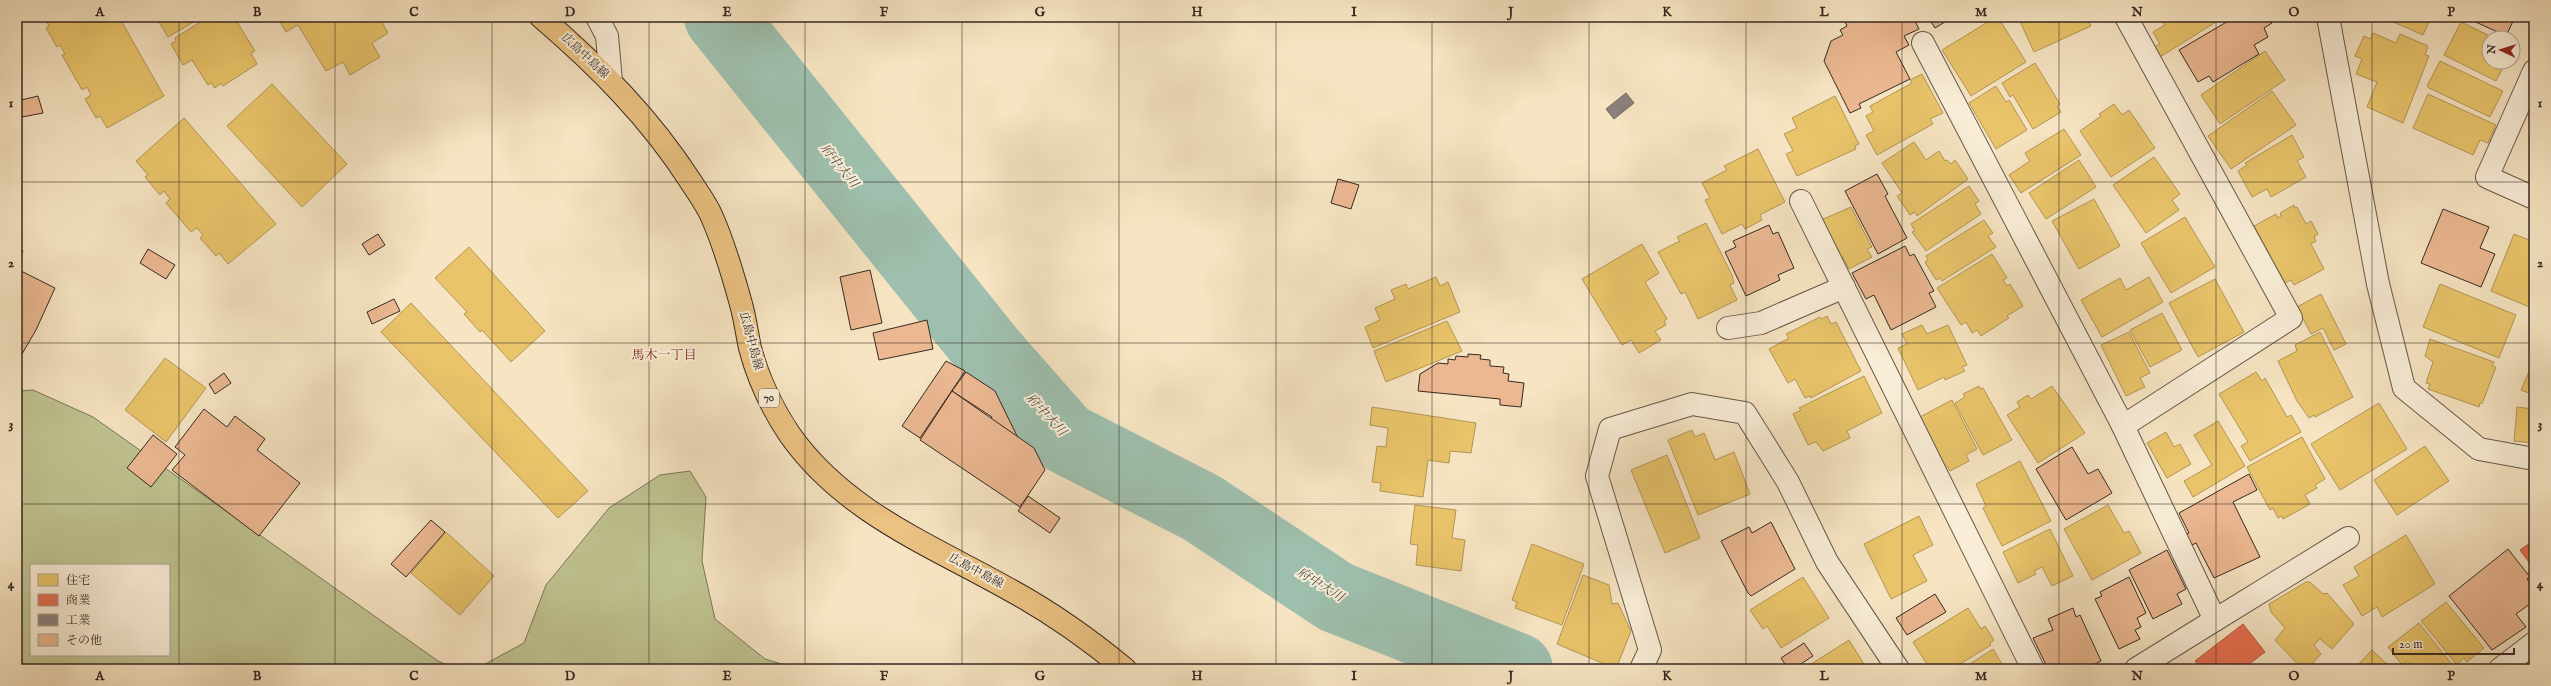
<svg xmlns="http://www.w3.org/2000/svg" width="2551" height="686" font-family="'IM FELL English','Noto Serif JP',serif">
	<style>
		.green { fill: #bfc391; stroke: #7a765a; fill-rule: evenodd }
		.homes { fill: #e9c46a; stroke: #b39655 }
		.shops { fill: #e76f51; stroke: #b25a43 }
		.industry { fill: #8a817c; stroke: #716761 }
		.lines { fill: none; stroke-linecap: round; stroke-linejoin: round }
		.river { stroke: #9ebfad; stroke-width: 72 }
		.building { fill: #ebb891; stroke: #362923 }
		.lane-casing { stroke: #66584b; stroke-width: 24 }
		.street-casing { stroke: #66584b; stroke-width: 24 }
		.primary-casing { stroke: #362923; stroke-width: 24 }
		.lane { stroke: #f9edd7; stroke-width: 22 }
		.street { stroke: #f9edd7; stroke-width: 22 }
		.primary { stroke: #ebc281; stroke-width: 22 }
		.grid { fill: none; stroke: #362923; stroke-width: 1; stroke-opacity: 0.55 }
		.labels { text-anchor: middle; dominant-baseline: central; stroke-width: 4; stroke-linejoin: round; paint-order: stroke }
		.shield { fill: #f9edd7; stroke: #706459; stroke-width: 1 }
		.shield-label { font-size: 11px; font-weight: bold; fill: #362923 }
		.street-label { font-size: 12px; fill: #362923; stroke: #f9edd7 }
		.water-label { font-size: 13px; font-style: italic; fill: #504e46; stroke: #f9edd7 }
		.neighbourhood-label { font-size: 13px; fill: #7a1f14; stroke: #f9edd7 }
		.neatline { fill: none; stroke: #362923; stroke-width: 1.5 }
		.grid-label { font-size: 13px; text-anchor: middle; font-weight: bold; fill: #362923 }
	</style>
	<rect width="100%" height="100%" fill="#f6e4c2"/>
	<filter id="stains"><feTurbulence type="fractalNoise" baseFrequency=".005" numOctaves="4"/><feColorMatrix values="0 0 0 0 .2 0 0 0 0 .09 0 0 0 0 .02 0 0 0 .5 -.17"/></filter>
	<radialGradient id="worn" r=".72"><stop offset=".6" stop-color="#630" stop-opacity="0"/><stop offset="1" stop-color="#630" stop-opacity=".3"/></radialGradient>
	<g class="green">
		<path d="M33,390L93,417L438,661L456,669H17V391ZM31,565H169V655H31Z"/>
		<path d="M690,471L706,497L702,561L715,619L765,659L798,669H476L524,643L546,585L609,508L660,475Z"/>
	</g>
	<g class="homes">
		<path d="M44,17H119L164,96L107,128L100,116L96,118L85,99L91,95L87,87L82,90L62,55L65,54L60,45L57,47L46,28L49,26Z"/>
		<path d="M156,17H202L168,37Z"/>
		<path d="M208,17H234L255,51L251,53L257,64L223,86L221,83L215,88L211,83L208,85L192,60L183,65L171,44L176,41L175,38Z"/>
		<path d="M277,17H379L388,33L372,43L380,57L350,75L343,62L326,71L298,25L286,32Z"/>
		<path d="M1996,17H1998L2026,62L1971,96L1942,50Z"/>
		<path d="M2018,17H2087L2091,26L2034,52Z"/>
		<path d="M2160,17H2224L2160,57L2154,47L2160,44L2153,32L2165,25Z"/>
		<path d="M2382,17H2431L2423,35Z"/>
		<path d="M2461,22L2494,38H2489V62H2506L2496,81L2444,55Z"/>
		<path d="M2373,33L2396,43L2400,34L2428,46L2425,55L2429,56L2403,123L2367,107L2377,82L2356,74L2362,59L2355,56L2364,36L2370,39Z"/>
		<path d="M2265,51L2285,80L2220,124L2201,95Z"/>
		<path d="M2440,61L2503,91L2490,117L2429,88L2427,86Z"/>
		<path d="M2035,63L2060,104L2057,106L2061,112L2033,129L2013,95L2010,97L2002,83Z"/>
		<path d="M1922,74L1943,113L1930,119L1933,124L1877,155L1866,135L1874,131L1866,116L1873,112L1870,106L1912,83L1910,80Z"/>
		<path d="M272,84L347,164L302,207L227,126Z"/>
		<path d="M1996,86L2006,102L2009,100L2027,130L1996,149L1969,103Z"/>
		<path d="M2272,91L2296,125L2231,169L2208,136Z"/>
		<path d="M2428,94L2496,125L2488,143L2480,140L2473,155L2413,128Z"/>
		<path d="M1835,96L1859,144L1855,146L1856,149L1797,176L1786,154L1793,151L1784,134L1797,128L1792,118Z"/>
		<path d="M2114,104L2122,115L2129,110L2155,148L2111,177L2080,131L2101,116L2099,114Z"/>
		<path d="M184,118L276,224L228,264L219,253L216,256L200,238L203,235L197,228L191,232L166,203L170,199L164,191L160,195L145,177L148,175L136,161Z"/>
		<path d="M2064,129L2081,155L2021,193L2009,175L2030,161L2025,153Z"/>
		<path d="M2292,135L2304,157L2297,161L2306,177L2271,197L2267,189L2252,197L2238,171L2247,165L2245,163Z"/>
		<path d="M1914,142L1926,160L1939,151L1945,161L1947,160L1951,164L1955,160L1968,179L1917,216L1915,212L1910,215L1897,196L1902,193L1882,163Z"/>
		<path d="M1758,149L1785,202L1760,215L1762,220L1745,229L1742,224L1722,234L1705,200L1710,198L1702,183L1727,170L1724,166Z"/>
		<path d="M2154,157L2180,194L2172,200L2179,210L2146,233L2113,185Z"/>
		<path d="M2079,160L2096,187L2046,219L2029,193Z"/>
		<path d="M1969,186L1979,201L1975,204L1981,214L1926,251L1912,232L1915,231L1911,224Z"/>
		<path d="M2094,199L2120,246L2079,269L2052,221Z"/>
		<path d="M2294,205L2295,208L2297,207L2306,224L2311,221L2318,234L2314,237L2316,241L2311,244L2324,269L2294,285L2291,280L2285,283L2254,226L2276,214L2278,218L2281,216L2280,213Z"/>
		<path d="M1851,207L1872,247L1867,249L1872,257L1849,269L1843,257L1839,260L1821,220Z"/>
		<path d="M2185,217L2215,267L2171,293L2141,243Z"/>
		<path d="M1984,220L1993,233L1988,236L1996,247L1942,281L1940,278L1936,280L1925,262L1928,260L1926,256Z"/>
		<path d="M1706,223L1732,275L1734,283L1730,285L1737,300L1698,319L1685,292L1681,294L1658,252L1680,241L1677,237Z"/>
		<path d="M2514,234L2534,242V309L2491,291Z"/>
		<path d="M1642,244L1659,273L1645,282L1667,319L1664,321L1666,325L1655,331L1661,340L1639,353L1631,340L1622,345L1582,279Z"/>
		<path d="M469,247L545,331L511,362L482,330L480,332L464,314L467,312L435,278Z"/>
		<path d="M1992,254L2007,278L2003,280L2007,286L2010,284L2023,306L2007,316L2009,318L1981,336L1977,330L1972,333L1966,322L1961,325L1937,288Z"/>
		<path d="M1436,277L1440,286L1448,282L1460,312L1373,348L1365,327L1380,320L1375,308L1395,299L1391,290L1406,284L1408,289Z"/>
		<path d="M2149,277L2163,302L2102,337L2081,300L2120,278L2126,290Z"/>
		<path d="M2215,279L2244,332L2198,357L2169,303Z"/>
		<path d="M2440,284L2516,315L2499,358L2423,327Z"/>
		<path d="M2321,294L2346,344L2334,350L2323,328L2311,334L2297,307Z"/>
		<path d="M411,303L588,491L558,518L381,332Z"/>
		<path d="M2162,313L2182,350L2150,367L2130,330Z"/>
		<path d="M1827,316L1831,324L1836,322L1861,371L1811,398L1810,396L1805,398L1795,379L1788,383L1769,349L1789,338L1786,334L1820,317L1822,319Z"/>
		<path d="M1447,321L1462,351L1386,382L1374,351Z"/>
		<path d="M1922,325L1927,334L1948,325L1967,365L1962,367L1965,371L1945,380L1944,377L1918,390L1898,348L1907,344L1902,334Z"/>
		<path d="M2129,332L2150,373L2140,378L2145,387L2126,396L2101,345Z"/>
		<path d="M2320,332L2353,397L2315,417L2314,415L2309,418L2297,401L2278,361L2297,351L2295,345Z"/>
		<path d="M2430,339L2494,362L2492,366L2496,367L2482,404L2480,403L2479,407L2428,389L2430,384L2426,383L2433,362L2425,356Z"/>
		<path d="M165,358L206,388L166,442L125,410Z"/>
		<path d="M2534,360V395L2521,390Z"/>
		<path d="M2256,372L2262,381L2265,378L2287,417L2291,415L2301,432L2250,461L2241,446L2248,442L2219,394Z"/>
		<path d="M1864,376L1882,413L1847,431L1850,438L1823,451L1816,442L1808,445L1793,414L1801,410L1799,408Z"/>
		<path d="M1979,386L1980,389L1983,388L2012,440L1983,455L1955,403L1965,397L1963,394Z"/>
		<path d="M2052,386L2085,433L2038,463L2007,415L2020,407L2017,402L2028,395L2031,399Z"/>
		<path d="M1952,400L1977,449L1966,455L1969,461L1950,471L1947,466L1944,468L1918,418Z"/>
		<path d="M2379,403L2407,449L2340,490L2311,444Z"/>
		<path d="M1372,407L1476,423L1471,453L1450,451L1449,463L1428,460L1423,497L1380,491L1381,483L1372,482L1377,446L1386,447L1388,428L1370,425Z"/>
		<path d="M2517,407L2534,409V443L2514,441Z"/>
		<path d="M2218,421L2245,466L2193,497L2184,481L2212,465L2194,435Z"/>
		<path d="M1692,430L1695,437L1704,433L1715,460L1734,452L1750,494L1698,515L1668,440Z"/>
		<path d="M2166,432L2174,447L2180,444L2191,464L2167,478L2147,443Z"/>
		<path d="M2302,437L2325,479L2315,485L2317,488L2305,495L2310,504L2283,519L2282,516L2278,518L2273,508L2270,510L2247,467Z"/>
		<path d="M2425,446L2449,481L2397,515L2374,480Z"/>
		<path d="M1667,455L1700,538L1665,553L1631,470Z"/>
		<path d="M2020,461L2051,521L2002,546L1983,508L1986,506L1976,484Z"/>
		<path d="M1415,505L1456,510L1452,538L1465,540L1461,571L1416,565L1418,545L1410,544Z"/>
		<path d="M2108,505L2124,533L2129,531L2141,553L2092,580L2064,529Z"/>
		<path d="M1919,516L1933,545L1913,555L1927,581L1891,599L1864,544Z"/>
		<path d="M2050,529L2073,576L2052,586L2042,567L2034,571L2036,574L2018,583L2003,552Z"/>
		<path d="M446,532L494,576L460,615L411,573Z"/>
		<path d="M2406,535L2435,584L2382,617L2377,607L2362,616L2343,585L2359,576L2354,567Z"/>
		<path d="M1532,544L1584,564L1562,625L1515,608L1517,602L1512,600Z"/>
		<path d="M1583,575L1609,585L1612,604L1618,603L1631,631L1616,669L1557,644Z"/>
		<path d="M1803,577L1829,618L1781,648L1767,626L1763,629L1750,610Z"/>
		<path d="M2306,582H2310L2323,594L2327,593L2354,624L2332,649L2320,639L2314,645L2321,654L2307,669H2302L2275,640L2285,628L2271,612L2269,604Z"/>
		<path d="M2446,602L2484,648L2467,662L2464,658L2457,665L2421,621Z"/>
		<path d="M1968,608L1981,629L1985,626L1994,640L1990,643L1991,645L1952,669H1930L1913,642Z"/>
		<path d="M2419,623L2454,667L2451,669H2414L2408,661L2402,665L2388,647Z"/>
		<path d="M1849,640L1867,669H1806L1805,668Z"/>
		<path d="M1993,649L2005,669H1962Z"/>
		<path d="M2372,650L2392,669H2354Z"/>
	</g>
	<g class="shops">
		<path d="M2534,540V569L2520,550Z"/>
		<path d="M2243,624L2265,652L2243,669H2201L2195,661Z"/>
	</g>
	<path class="industry" d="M1626,93L1634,103L1614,119L1606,109Z"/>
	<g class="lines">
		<path class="river" d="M720,17L991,354L1065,438L1202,508L1336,597L1517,669"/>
	</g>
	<g class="building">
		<path d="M1849,17H1913L1919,29L1904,36L1909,45L1896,52L1910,79L1859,104L1861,108L1850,113L1824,61L1831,41L1843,35L1840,30L1847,26L1844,20Z"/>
		<path d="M1922,17H1953L1935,28L1930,20L1926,22Z"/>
		<path d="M2235,17H2268L2272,23L2264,28L2268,37L2254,45L2259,54L2213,82L2209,76L2198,82L2179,50Z"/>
		<path d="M2465,17H2515L2506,36Z"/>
		<path d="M38,96L43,113L17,118V101Z"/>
		<path d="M1877,174L1888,194L1885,196L1907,238L1878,254L1845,191Z"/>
		<path d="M1338,179L1359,185L1351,209L1331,203Z"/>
		<path d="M2443,209L2489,227L2480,248L2495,254L2481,287L2421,263Z"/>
		<path d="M1769,225L1773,234L1778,232L1794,268L1778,275L1780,280L1746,296L1725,252L1736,247L1733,241Z"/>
		<path d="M378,234L385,245L369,255L362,244Z"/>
		<path d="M17,242L21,244L19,248L23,251L17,264Z"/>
		<path d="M1905,246L1910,256L1914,254L1934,291L1929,293L1936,307L1891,330L1874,295L1866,299L1852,273Z"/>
		<path d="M148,249L175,265L166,279L140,263Z"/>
		<path d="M17,269L55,288L36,330L22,354L17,351Z"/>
		<path d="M870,270L882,323L851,330L840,277Z"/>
		<path d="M394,299L400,311L372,324L367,312Z"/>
		<path d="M927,320L933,349L879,360L873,333Z"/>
		<path d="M1468,354L1481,355L1480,359L1490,360V366L1504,367L1503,373L1509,374L1508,381L1524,383L1521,407L1500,405V399L1418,391L1420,374L1438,363L1448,364V359L1455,360L1456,356L1468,357Z"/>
		<path d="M946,361L965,371L920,438L902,426Z"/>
		<path d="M966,372L995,391L1018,438L991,419L992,417L952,391Z"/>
		<path d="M224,373L231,383L215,394L209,384Z"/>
		<path d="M952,391L1034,448L1045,470L1020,507L920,440Z"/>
		<path d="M204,409L227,427L235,416L265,439L257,450L300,483L259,536L172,470L185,455L175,447Z"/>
		<path d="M153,435L177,454L151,487L127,468Z"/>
		<path d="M2072,447L2088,474L2098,469L2112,493L2066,520L2036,469Z"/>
		<path d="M2249,474L2257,490L2233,502L2260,557L2214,578L2196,543L2192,545L2186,534L2189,533L2179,513Z"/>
		<path d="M1028,496L1060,518L1050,533L1018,511Z"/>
		<path d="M431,520L445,532L406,577L391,564Z"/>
		<path d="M1771,522L1795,569L1751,596L1748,593L1721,541L1749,527L1752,533Z"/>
		<path d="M2508,549L2530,577L2527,579L2534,588V601L2516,614L2526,627L2492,650L2449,596Z"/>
		<path d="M2167,550L2186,589L2177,594L2182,604L2153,619L2129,570Z"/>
		<path d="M2129,577L2146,613L2137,618L2141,627L2135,630L2140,639L2119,649L2095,599L2102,596L2100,592Z"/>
		<path d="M1935,594L1946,612L1907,635L1896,618Z"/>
		<path d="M2073,608L2076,617L2080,615L2101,661L2084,669H2048L2033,638L2053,630L2048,619Z"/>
		<path d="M1804,643L1813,656L1793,669H1788L1781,658Z"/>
	</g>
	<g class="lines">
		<g class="lane-casing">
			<g id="lane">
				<path d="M1923,43L2123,426L2215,620L2136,669"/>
				<path d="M1801,201L2033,669"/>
				<path d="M1728,328L1761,323L1844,287"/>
				<path d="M2123,426L2291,318L2126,17"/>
				<path d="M2215,620L2348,538"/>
				<path d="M2500,669L2534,643"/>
			</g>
		</g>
		<g class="street-casing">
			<g id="street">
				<path d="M597,17L607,36L611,81"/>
				<path d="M2328,17L2378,284L2404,388L2479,449L2534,459"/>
				<path d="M2534,71L2487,177L2534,198"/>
				<path d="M1641,669L1650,650L1597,476L1610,429L1692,404L1745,413L1788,482L1827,562L1898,669"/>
			</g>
		</g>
		<g class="primary-casing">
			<path id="primary" d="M541,17C598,66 650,118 691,182C698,193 707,205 712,217C724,244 733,275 741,304C745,318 747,334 750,348C758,378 773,410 790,435C845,513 933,546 1012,591C1052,613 1090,640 1125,669"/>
		</g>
		<use href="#lane" class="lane"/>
		<use href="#street" class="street"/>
		<use href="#primary" class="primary"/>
	</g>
	<path class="grid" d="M179,17V669M335,17V669M492,17V669M649,17V669M805,17V669M962,17V669M1119,17V669M1276,17V669M1432,17V669M1589,17V669M1746,17V669M1902,17V669M2059,17V669M2216,17V669M2372,17V669M17,182H2534M17,343H2534M17,504H2534"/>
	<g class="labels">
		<rect class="shield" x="759" y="389" width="20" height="18" rx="3"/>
		<g class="shield-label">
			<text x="769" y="398">70</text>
		</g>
		<g class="street-label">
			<text transform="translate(585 56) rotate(43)">広島中島線</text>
			<text transform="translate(751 341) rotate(75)">広島中島線</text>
			<text transform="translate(976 571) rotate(28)">広島中島線</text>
		</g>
		<g class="water-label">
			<text transform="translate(839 166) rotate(51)">府中大川</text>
			<text transform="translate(1046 415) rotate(47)">府中大川</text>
			<text transform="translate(1320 585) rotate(32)">府中大川</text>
		</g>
		<g class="neighbourhood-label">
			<text x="664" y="355">馬木一丁目</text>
		</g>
	</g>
	<rect width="2551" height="686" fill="none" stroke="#f6e4c2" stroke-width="44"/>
	<rect x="30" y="564" width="140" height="92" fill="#f9edd7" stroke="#ab9f8f"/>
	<rect x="38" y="574" width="20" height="12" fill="#e9c46a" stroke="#ab9f8f"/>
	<text x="66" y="584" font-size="12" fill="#362923">住宅</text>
	<rect x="38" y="594" width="20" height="12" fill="#e76f51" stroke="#ab9f8f"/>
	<text x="66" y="604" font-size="12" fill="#362923">商業</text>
	<rect x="38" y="614" width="20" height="12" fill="#8a817c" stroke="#ab9f8f"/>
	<text x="66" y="624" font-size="12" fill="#362923">工業</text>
	<rect x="38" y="634" width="20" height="12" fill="#ebb891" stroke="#ab9f8f"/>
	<text x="66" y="644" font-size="12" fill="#362923">その他</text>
	<g transform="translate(2501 50) rotate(274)"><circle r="19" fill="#f9edd7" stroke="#ab9f8f"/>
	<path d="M0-3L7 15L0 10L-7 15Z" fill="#8f2418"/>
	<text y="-6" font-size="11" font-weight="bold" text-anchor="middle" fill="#362923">N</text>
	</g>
	<path d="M2393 648v6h121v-6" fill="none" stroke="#362923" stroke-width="2"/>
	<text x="2399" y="648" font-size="12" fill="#362923" stroke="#f9edd7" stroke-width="3" paint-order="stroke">20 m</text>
	<rect x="22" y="22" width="2507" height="642" class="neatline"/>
	<g class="grid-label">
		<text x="100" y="16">A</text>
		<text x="257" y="16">B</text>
		<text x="414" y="16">C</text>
		<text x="570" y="16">D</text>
		<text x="727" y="16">E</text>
		<text x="884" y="16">F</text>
		<text x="1040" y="16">G</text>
		<text x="1197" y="16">H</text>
		<text x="1354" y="16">I</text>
		<text x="1511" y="16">J</text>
		<text x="1667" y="16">K</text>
		<text x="1824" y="16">L</text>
		<text x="1981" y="16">M</text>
		<text x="2137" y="16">N</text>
		<text x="2294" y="16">O</text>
		<text x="2451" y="16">P</text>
		<text x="11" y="107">1</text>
		<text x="2540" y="107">1</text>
		<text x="11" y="267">2</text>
		<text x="2540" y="267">2</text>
		<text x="11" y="428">3</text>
		<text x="2540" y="428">3</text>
		<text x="11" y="588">4</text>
		<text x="2540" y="588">4</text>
		<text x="100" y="680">A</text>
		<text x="257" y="680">B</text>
		<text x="414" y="680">C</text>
		<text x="570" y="680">D</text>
		<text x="727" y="680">E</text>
		<text x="884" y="680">F</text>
		<text x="1040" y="680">G</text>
		<text x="1197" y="680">H</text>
		<text x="1354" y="680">I</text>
		<text x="1511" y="680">J</text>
		<text x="1667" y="680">K</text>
		<text x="1824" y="680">L</text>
		<text x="1981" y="680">M</text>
		<text x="2137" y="680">N</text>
		<text x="2294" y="680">O</text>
		<text x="2451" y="680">P</text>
	</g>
	<rect width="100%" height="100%" filter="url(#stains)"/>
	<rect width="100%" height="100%" fill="url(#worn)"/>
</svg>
